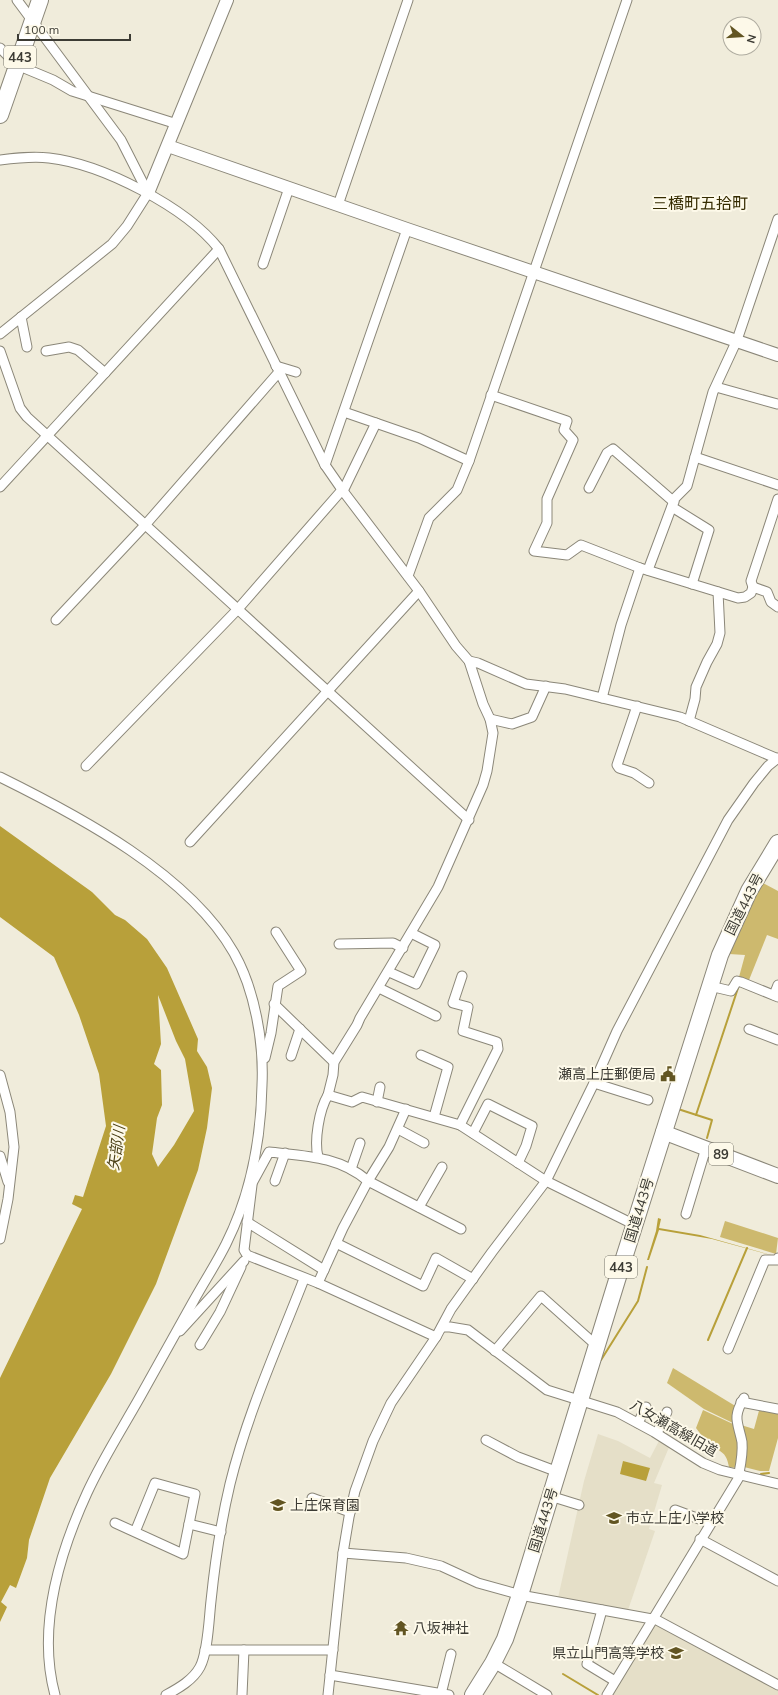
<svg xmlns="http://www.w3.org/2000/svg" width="778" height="1695" font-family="Mulish,'Noto Sans JP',sans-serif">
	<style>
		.built { fill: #e5dfc8 }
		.green { fill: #cdb96e }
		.water { fill: #b8a03a; fill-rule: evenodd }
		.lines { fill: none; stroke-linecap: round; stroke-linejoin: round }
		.stream { stroke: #b8a03a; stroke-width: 2 }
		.street-casing { stroke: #8b8779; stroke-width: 11 }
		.secondary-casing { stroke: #8b8779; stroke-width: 14 }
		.primary-casing { stroke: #8b8779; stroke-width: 16 }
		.highway-casing { stroke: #8b8779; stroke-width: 18 }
		.street { stroke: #fff; stroke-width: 9 }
		.secondary { stroke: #fff; stroke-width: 12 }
		.primary { stroke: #fff; stroke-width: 14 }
		.highway { stroke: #fff; stroke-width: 16 }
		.labels { text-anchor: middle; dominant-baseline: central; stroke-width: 4; stroke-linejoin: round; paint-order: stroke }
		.shield { fill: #fdf9e9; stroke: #76746a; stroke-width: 1 }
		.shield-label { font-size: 13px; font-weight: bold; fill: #3c3b34 }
		.street-label { font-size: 14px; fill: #3c3b34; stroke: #fdf9e9 }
		.poi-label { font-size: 14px; fill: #3c3b34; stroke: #fdf9e9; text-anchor: start }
		.water-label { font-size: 15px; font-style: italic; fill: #4a3f15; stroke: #fdf9e9 }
		.quarter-label { font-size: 16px; fill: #352b00; stroke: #fdf9e9 }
	</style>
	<rect width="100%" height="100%" fill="#f0ecdb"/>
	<g class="built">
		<path d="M598,1434L618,1441L650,1458L660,1439L670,1445L654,1483L662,1485L649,1529L655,1531L628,1610L558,1598L584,1481Z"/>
		<path d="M655,1620L778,1686V1695H609Z"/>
	</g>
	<g class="green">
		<path d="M761,882L778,891V939L767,935L749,980L739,977L745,955L729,954Z"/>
		<path d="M725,1221L778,1238L776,1254L720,1237Z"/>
		<path d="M673,1368L737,1407L733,1423L704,1409L667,1383Z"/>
		<path d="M760,1407L778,1411V1438L769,1471H760L744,1467L741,1425L754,1429Z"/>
		<path d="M703,1410L733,1424L739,1440L737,1468L729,1467C726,1450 720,1453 709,1443C704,1439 700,1433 696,1428Z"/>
	</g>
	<g class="water">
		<path d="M0,826L92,892L115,915L125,920L147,939L167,968L198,1039L197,1051L207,1067L212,1088L207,1128L198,1170L156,1284L111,1374L50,1478L29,1540L27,1558L16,1588L10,1585L1,1602L7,1607L0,1622V1378L82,1209L72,1204L75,1195L83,1197L106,1126L99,1074L79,1015L54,957L0,917ZM158,995L176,1041L185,1059L194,1111L174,1145L158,1167L152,1154L157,1118L162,1105L161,1070L154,1064L161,1044Z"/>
		<path d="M658,1218L661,1219L659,1228L700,1235L778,1257L712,1239L659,1230L649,1260H647L656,1231Z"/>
		<path d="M623,1461L650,1468L646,1481L620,1474Z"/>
	</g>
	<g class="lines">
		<g class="stream">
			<path d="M678,1109L712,1120L707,1138"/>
			<path d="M696,1115L739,985"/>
			<path d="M708,1340L747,1248"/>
			<path d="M601,1360L638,1301L647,1267"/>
			<path d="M761,1474L769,1473"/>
			<path d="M563,1674L598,1695"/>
		</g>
		<g class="street-casing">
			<g id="street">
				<path d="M17,0L121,140L148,193"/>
				<path d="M0,48L17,65L53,80L72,91L177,124"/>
				<path d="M0,160C16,158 32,156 49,158C102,164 186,207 219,249L325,465L343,491L419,591L456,646L469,661L483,704L490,719L493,733L487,771L483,785L438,887L360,1018L357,1025L334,1062L333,1075L328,1095L352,1102L362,1097L460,1125L546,1181L635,1225"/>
				<path d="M338,205L408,0"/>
				<path d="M263,264L289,188"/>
				<path d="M21,317L27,347"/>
				<path d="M0,334L112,244L127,226L148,193"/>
				<path d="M0,351L20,408L27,417L469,820"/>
				<path d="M46,351L69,347L78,350L105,373"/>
				<path d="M276,366L296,372"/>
				<path d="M716,387L777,404"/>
				<path d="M491,395L567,421L564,430L573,440L547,499V523L534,551L567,555L581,545L640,568L738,598L745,597L751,593L753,587L767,592L771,602L778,607"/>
				<path d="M344,412L419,438L469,461"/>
				<path d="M695,457L778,485"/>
				<path d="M325,465L407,229"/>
				<path d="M0,487L219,249"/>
				<path d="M589,488L607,453L613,449L674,502"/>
				<path d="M343,491L376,423"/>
				<path d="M672,507L709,530L692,584"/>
				<path d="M648,570L675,498L687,486L713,392L737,340L778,219"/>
				<path d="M408,576L429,518L457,490L469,461L627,0"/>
				<path d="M753,587L751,581L778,499"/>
				<path d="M56,620L146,524L279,372"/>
				<path d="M469,661L478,663L526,684L565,689L680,717L778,759"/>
				<path d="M602,698L621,625L640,568"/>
				<path d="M637,706L617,765L619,768L634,773L649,783"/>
				<path d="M490,719L512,724L532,717L546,686"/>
				<path d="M689,721L695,699L696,687L707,662L717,644L720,633L718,592"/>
				<path d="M86,766L238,609L342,490"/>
				<path d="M0,777C79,816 189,874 234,953C255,990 264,1043 262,1085C261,1139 250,1196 226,1244C216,1264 204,1282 193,1302C176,1333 158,1365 140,1397C122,1429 102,1460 87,1493C59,1554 37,1629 55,1695"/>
				<path d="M190,842L419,591"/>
				<path d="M339,944L393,943L403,948"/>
				<path d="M389,972L416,984L435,945L411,933"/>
				<path d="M714,987L731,991L737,981L741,982L778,997"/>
				<path d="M379,988L436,1016"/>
				<path d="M774,995L778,985"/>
				<path d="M274,1004L334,1062"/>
				<path d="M749,1029L778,1040"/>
				<path d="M421,1055L448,1067L434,1117"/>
				<path d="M291,1056L300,1029"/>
				<path d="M265,1058L271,1033L278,986L301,971L276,932"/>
				<path d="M0,1075L10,1112L14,1147L8,1199L0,1239"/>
				<path d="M594,1083L648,1100"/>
				<path d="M377,1102L380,1087"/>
				<path d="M460,1125L498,1049L497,1042L463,1031L468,1007L453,1003L462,976"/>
				<path d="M398,1129L424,1143"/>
				<path d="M473,1133L488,1104L532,1126L526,1146L518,1163"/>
				<path d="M0,1156L8,1182"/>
				<path d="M318,1157C314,1141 319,1110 328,1095"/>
				<path d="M351,1169L360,1143"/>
				<path d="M275,1181L285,1153"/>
				<path d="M251,1185L269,1152C305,1156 339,1156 368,1181L461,1229"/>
				<path d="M252,1185L244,1250L247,1255L318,1283L436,1337"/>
				<path d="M419,1207L442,1167"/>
				<path d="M686,1214L706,1148"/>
				<path d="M247,1222L324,1270"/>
				<path d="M336,1243L423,1286L436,1258L473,1279"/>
				<path d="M318,1283L343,1228L368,1181L389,1147L406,1109"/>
				<path d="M442,1327H450L468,1330L547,1390L617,1412L654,1432L703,1463L720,1470L778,1484"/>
				<path d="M180,1331L244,1261"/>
				<path d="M200,1345L220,1312L241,1267"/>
				<path d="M728,1349L765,1260H777L778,1258"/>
				<path d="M495,1351L541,1296L597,1346"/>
				<path d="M741,1402L778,1409"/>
				<path d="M638,1423L646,1407"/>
				<path d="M657,1433L667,1412"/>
				<path d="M486,1440L518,1457L558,1472"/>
				<path d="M739,1473C741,1463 743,1453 742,1442C738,1422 732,1418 744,1398"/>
				<path d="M550,1496L579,1505"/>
				<path d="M312,1498L350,1512"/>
				<path d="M675,1510L710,1523"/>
				<path d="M115,1523L183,1554L195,1494L155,1483L135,1532"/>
				<path d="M189,1524L221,1532"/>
				<path d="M700,1539L778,1581"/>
				<path d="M343,1553L406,1558L441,1566L478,1583L514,1593"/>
				<path d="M520,1595L652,1619"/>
				<path d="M602,1610L587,1664L615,1681"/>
				<path d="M653,1618L778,1685"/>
				<path d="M205,1650H333"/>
				<path d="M497,1665L547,1695"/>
				<path d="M330,1675L449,1695"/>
				<path d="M441,1694L451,1654"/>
				<path d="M166,1695C179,1688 193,1680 200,1667C208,1652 209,1618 211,1601C215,1562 221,1522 230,1484C247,1414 278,1346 304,1279"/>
				<path d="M242,1695L244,1650"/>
				<path d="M328,1695L343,1553L349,1517L355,1491L373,1441L391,1403L436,1337L451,1309L492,1252L546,1181L594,1083L617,1031L728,820L754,783L768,766L778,758"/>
				<path d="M607,1695L741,1474"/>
			</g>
		</g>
		<g class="secondary-casing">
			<g id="secondary">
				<path d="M168,146L407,229L778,355"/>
				<path d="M148,193L227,0"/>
			</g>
		</g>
		<g class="primary-casing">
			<path id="primary" d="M663,1132L778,1176"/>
		</g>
		<g class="highway-casing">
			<g id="highway">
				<path d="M0,115L40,0"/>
				<path d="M473,1695L493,1663L505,1639L520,1595L617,1280L720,955L749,891L778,843"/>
			</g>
		</g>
		<use href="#street" class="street"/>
		<use href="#secondary" class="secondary"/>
		<use href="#primary" class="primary"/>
		<use href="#highway" class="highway"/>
	</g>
	<defs>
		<g id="civic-bare" transform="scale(1.2)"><path d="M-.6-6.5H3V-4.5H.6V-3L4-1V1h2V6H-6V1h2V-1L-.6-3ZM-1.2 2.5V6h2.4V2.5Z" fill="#625522" stroke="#fdf9e9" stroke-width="2.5" paint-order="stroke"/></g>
		<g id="school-bare" transform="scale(1.2)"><path d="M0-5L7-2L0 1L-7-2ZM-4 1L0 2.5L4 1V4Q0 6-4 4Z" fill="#625522" stroke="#fdf9e9" stroke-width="2.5" paint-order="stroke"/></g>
		<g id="temple-bare" transform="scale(1.2)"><path d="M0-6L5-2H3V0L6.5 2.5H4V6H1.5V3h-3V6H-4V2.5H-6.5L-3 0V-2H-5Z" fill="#625522" stroke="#fdf9e9" stroke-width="2.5" paint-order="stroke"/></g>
	</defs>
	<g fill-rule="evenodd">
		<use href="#civic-bare" x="668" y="1074"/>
		<use href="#school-bare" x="278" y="1505"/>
		<use href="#school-bare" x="614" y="1518"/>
		<use href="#temple-bare" x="401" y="1628"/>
		<use href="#school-bare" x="676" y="1653"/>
	</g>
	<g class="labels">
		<g class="shield">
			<rect x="4" y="46" width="32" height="22" rx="3"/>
			<rect x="709" y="1143" width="24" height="22" rx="3"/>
			<rect x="605" y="1256" width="32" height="22" rx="3"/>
		</g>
		<g class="shield-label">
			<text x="20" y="57">443</text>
			<text x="721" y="1154">89</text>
			<text x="621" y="1267">443</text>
		</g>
		<g class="street-label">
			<text transform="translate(744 904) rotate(-63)">国道443号</text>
			<text transform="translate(639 1210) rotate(-73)">国道443号</text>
			<text transform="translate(674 1428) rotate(30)">八女瀬高線旧道</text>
			<text transform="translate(543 1520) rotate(-73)">国道443号</text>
		</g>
		<g class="poi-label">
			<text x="656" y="1074" text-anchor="end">瀬高上庄郵便局</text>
			<text x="290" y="1505">上庄保育園</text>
			<text x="626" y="1518">市立上庄小学校</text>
			<text x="413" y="1628">八坂神社</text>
			<text x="664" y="1653" text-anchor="end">県立山門高等学校</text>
		</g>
		<g class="water-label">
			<text transform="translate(116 1148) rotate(-82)">矢部川</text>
		</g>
		<g class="quarter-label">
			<text x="700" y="203">三橋町五拾町</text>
		</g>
	</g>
	<g transform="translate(742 36) rotate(107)"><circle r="19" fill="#fdf9e9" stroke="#b0ada1"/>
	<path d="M0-3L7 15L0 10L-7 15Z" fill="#625522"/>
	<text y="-6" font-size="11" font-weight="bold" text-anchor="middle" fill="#3c3b34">N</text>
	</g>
	<path d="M18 34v6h112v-6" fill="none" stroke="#3c3b34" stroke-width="2"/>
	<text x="24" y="34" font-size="12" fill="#3c3b34" stroke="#fdf9e9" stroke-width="3" paint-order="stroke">100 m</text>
</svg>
